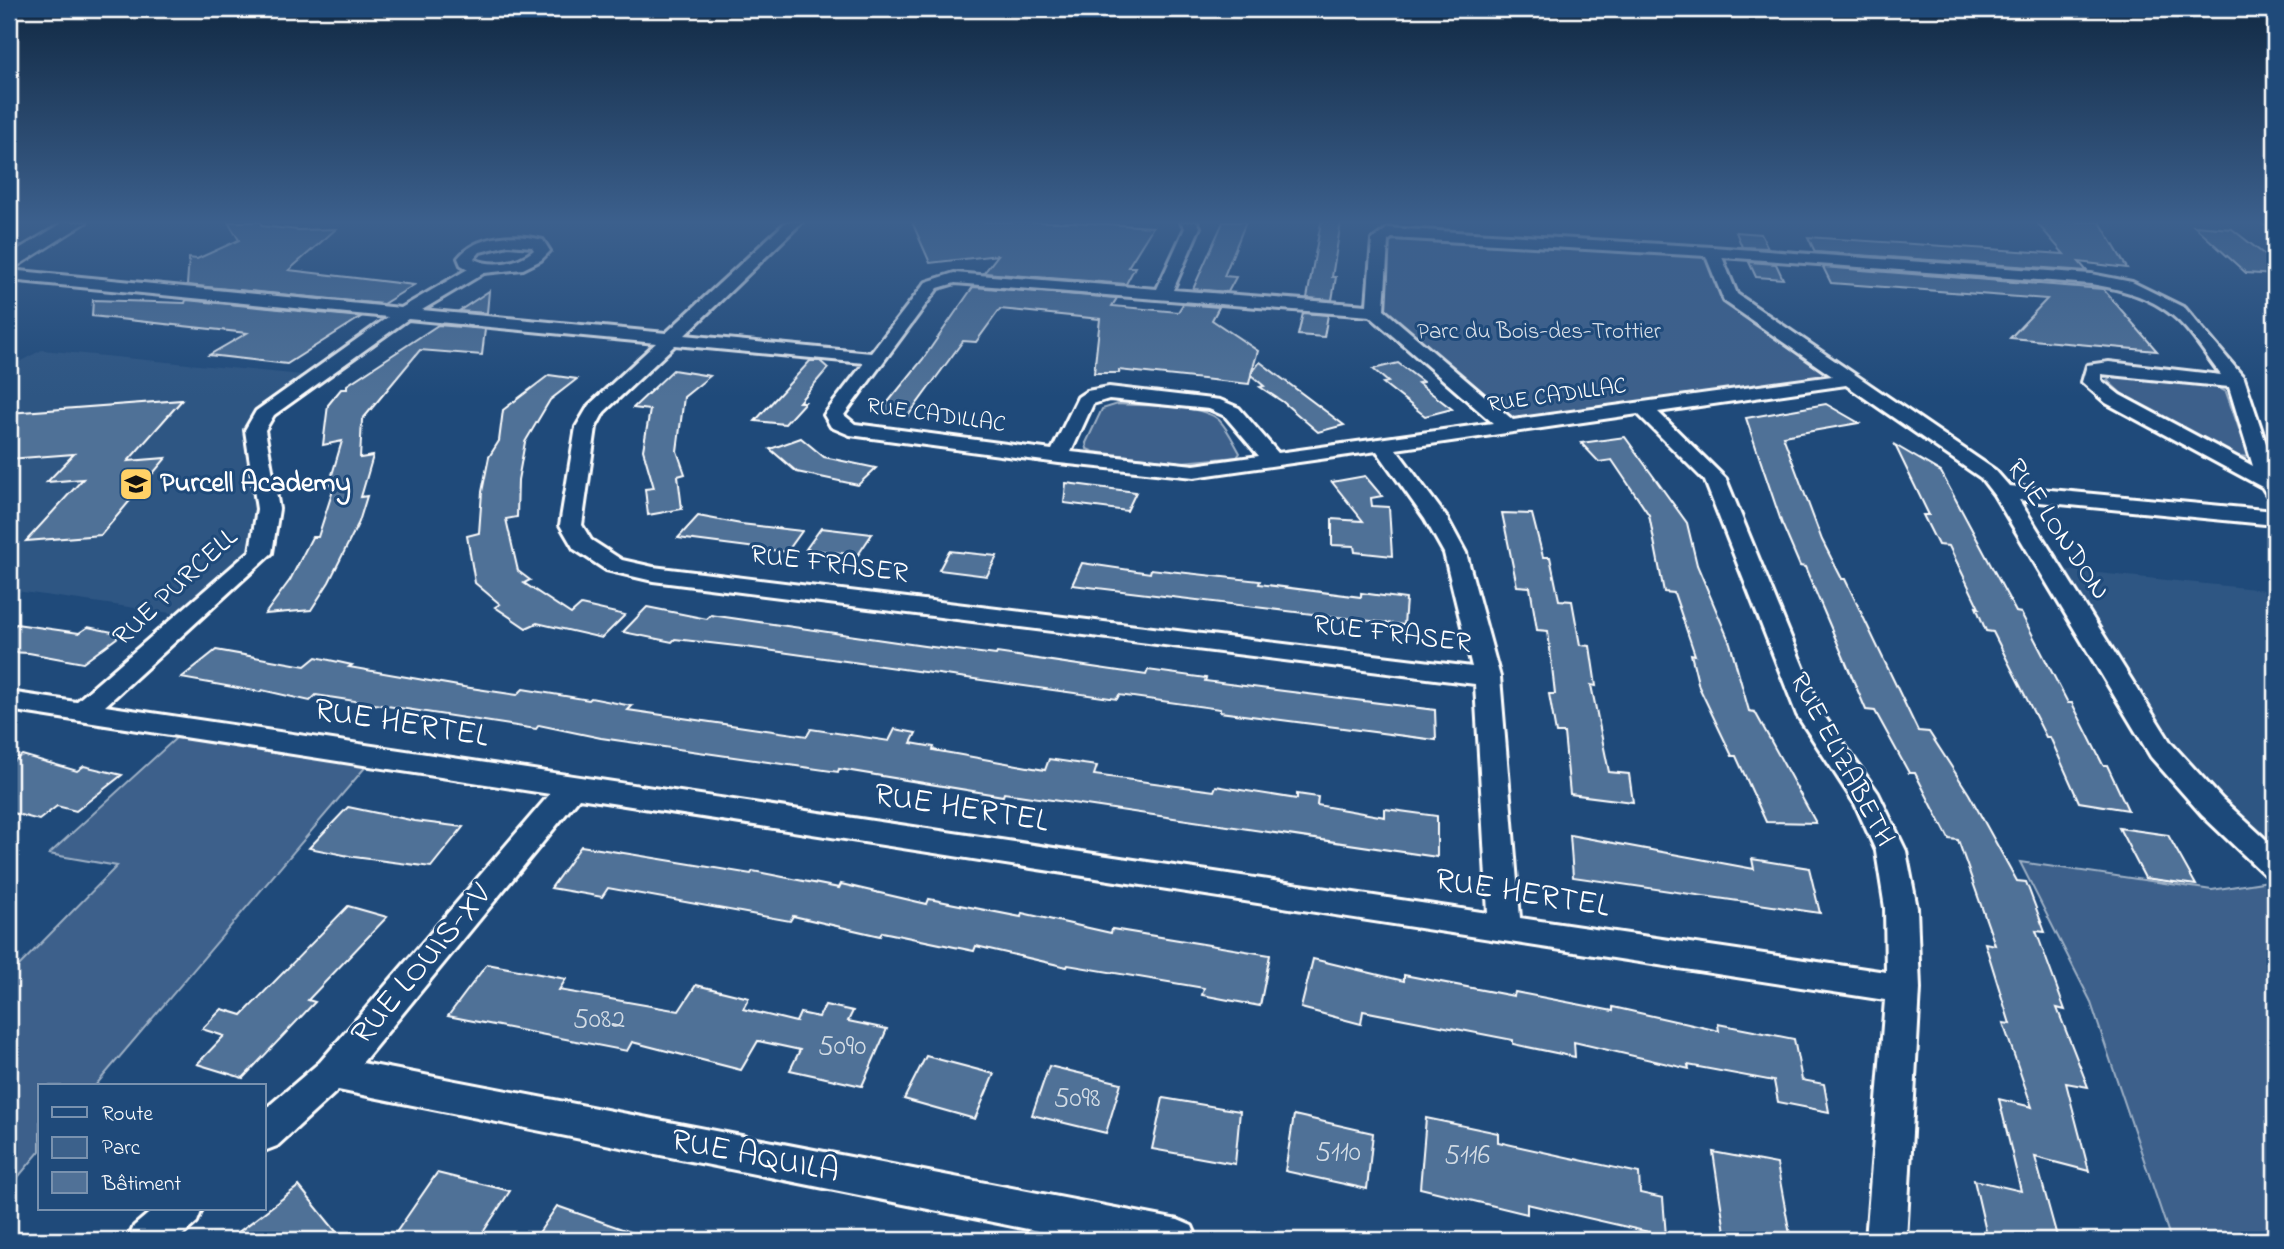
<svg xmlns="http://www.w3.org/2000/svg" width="2284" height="1249" font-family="'Indie Flower',sans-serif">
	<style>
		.built { fill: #2e5683 }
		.green { fill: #3c618b; stroke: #9eb0c5; stroke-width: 2 }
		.building { fill: #507197; stroke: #fff; stroke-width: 2 }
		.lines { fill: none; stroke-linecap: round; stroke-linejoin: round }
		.minor-casing { stroke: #fff; stroke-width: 6 }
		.tertiary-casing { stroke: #fff; stroke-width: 5 }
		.minor { fill: #1f4a7a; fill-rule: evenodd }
		.tertiary { fill: #1f4a7a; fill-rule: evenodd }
		.labels { text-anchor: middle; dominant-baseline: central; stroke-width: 6; stroke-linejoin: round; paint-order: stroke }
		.far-park-label { font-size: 23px; fill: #d8dfe8; stroke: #1f4a7a }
		.far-street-label { font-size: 23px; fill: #fff; stroke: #1f4a7a }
		.poi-label { font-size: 28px; font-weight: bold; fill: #fff; stroke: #1f4a7a; text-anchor: start }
		.street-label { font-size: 28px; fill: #fff; stroke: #1f4a7a }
		.near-number-label { font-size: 28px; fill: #d3dce5 }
		.near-street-label { font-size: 33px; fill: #fff; stroke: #1f4a7a }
	</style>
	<rect width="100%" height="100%" fill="#1f4a7a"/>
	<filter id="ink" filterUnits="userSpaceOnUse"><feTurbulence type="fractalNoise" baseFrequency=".0143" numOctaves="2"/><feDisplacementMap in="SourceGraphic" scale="14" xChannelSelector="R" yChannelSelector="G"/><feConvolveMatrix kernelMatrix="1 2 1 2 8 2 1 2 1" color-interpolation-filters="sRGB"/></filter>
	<g filter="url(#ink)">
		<g class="built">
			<path d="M42,350L313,376L255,430L261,553L192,616L9,590V367Z"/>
			<path d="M2049,568L2275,591V866L2212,807Z"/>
		</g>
		<g class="green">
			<path d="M1388,233L1712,252L1730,297L1848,379L1509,427L1375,311Z"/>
			<path d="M2113,375L2210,383L2226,392L2249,457L2227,455L2126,398L2107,380Z"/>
			<path d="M1118,404C1143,406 1202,404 1219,420C1228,429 1234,443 1240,453L1237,457L1182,462L1094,452L1087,449L1086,443L1102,409Z"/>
			<path d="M187,728L374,757L95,1086H40V1151L9,1188V976L117,866L49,854Z"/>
			<path d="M2020,862L2212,890L2275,880V1240H2171L2090,1000Z"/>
		</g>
		<g class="building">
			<path d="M228,222H260L262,226L298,230L336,229L289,270L414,285L383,304L187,285L189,258L197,259L239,240Z"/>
			<path d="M912,222H1073L1153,227L1128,267H1135L1126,284L984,273L998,255L930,263Z"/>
			<path d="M1223,222H1246L1224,276L1236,277L1228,292L1193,289Z"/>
			<path d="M1321,222H1341L1332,277H1336L1332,300L1307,298Z"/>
			<path d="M2036,222H2100L2127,268L2079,262L2087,271L1815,252L1808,237L2064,254Z"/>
			<path d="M2194,226L2232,229L2275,263V275L2246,273Z"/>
			<path d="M1736,232L1761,234L1768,248L1742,247Z"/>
			<path d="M1749,262L1776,264L1783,279L1756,277Z"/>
			<path d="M1823,267L2103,289L2157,351L2010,338L2047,299L1831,283Z"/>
			<path d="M973,287L1117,298L1112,306L1178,312L1183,304L1219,307L1212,320L1258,351L1251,374L1260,362L1344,425L1318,432L1283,402L1260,387L1264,386L1251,375L1249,384L1119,370V373H1094L1100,319L1000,309L976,342L963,341L908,416L880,412L923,359Z"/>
			<path d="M489,291L487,313L459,311Z"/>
			<path d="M93,300L185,303L186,300L361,317L287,364L209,355L247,333L92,316Z"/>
			<path d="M1303,313L1328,315L1324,337L1298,335Z"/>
			<path d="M438,325L485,329L482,355L420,350L362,420L360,458L373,456L361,497L367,496L359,522L329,582L311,610L265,614L290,580L312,537H318L335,484L329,485L342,441L323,445L328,405L341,389H347V385Z"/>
			<path d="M810,361H820L828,368L799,402H805L785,424L755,421Z"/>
			<path d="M1398,363L1423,382L1418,383L1452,409L1425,416L1383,383L1388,382L1373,369Z"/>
			<path d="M673,370L710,376L684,397L677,451L685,474L678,476L682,509L648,515L645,489L654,488L643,450L650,410L633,408Z"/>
			<path d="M549,375L577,379L550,400L525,442L518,480L517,517L506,519L518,571L530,580L524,583L571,614L581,605L625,615L602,638L537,623L526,628L495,607L500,604L475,583L467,536L479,533L482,492L489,457L499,441L503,410Z"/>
			<path d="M182,400L128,461L166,458L101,535L26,541L83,479L47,482L74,454L9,459V413Z"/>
			<path d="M1826,404L1859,423L1783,436L1822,540L1842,579H1845L1918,731L1929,732L1969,794L2017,881L2026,882L2045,932L2036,931L2065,1010L2057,1008L2088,1087L2066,1083L2089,1171L2035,1157L2058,1240H1988L1974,1180L2021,1191L1999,1099L2032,1107L2003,1023L2010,1024L1985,943L1995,945L1958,840L1949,839L1915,773H1909L1875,711L1866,710L1805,567L1800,566L1782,524L1746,418Z"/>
			<path d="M1625,437L1687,523L1697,565L1730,643L1749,711L1755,712L1816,823L1766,822L1736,756H1732L1699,687L1691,654L1695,655L1674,593L1664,592L1649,515L1612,460L1599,462L1581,443Z"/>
			<path d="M801,438L824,457L876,468L858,485L797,472L770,449Z"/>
			<path d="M1895,445L1941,472L2016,612L2021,613L2068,703H2072L2103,765H2107L2128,810L2079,802L2050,737H2046L1993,632L1986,631L1976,607L1979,608L1949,546L1938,545L1923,515H1929Z"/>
			<path d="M1365,476L1382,496L1371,498L1372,506L1389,507L1392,556L1355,552L1354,546L1332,545V519L1363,521L1332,482Z"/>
			<path d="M1066,483L1136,492L1127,511L1064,503Z"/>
			<path d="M1502,513L1532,514L1543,557H1550L1559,600L1572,601L1580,645L1590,646L1596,686L1591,685L1609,772L1629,774L1633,802L1570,794L1564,733H1556L1549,694H1555L1548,631L1537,630L1530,587L1517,586Z"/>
			<path d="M698,516L741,524L802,531L787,552L678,538Z"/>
			<path d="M821,528L872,534L858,555L806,549Z"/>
			<path d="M949,551L997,556L987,576L939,570Z"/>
			<path d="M1082,563L1150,573L1151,569L1260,581L1259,584L1361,597V593L1406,599L1404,625L1072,585Z"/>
			<path d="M647,607L707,619L711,615L924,646L996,655L997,653L1146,675L1148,670L1206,678L1205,681L1435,710L1436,740L1220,712V709L1119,695L1117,699L745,647L675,639L672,642L623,632Z"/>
			<path d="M16,624L79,633L88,627L122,634L83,663L29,653L9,652V630Z"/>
			<path d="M216,650L305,666L316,657L352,665L349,667L464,687L517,695L523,689L589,700L591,698L632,706L628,710L807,736L811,729L889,741L895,729L916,733L911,743L934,747L933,750L1045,770L1049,759L1097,766L1094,775L1214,791L1216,786L1297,799V794L1318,797L1317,805L1385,817V809L1437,816V857L1004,793L1003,796L839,769L838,772L601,738L539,725L536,729L316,695L310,701L262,690L260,692L181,678Z"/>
			<path d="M22,755L77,771L84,766L122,775L76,811L57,806L39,820L9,812V764Z"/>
			<path d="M348,807L415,821L463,827L431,867L354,857L309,848Z"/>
			<path d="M2119,828L2168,835L2196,885L2145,878Z"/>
			<path d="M1570,835L1754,869L1752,859L1809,868L1820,913L1573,877Z"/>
			<path d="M581,846L751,874L753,871L839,888L841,884L927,904L929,899L1021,917L1022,913L1111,933L1112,929L1270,955L1260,1006L1202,995L1204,988L1068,965L1067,967L976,946L974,951L882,932L880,936L793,916L790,921L608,888L602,897L551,888Z"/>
			<path d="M348,906L387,917L308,1000L315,1002L243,1078L197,1064L224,1036L202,1029L222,1009L242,1015Z"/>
			<path d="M1313,959L1404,981V975L1514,996L1515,992L1613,1011V1007L1719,1031L1718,1024L1794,1039L1802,1080L1824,1084L1829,1112L1778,1102L1774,1081L1688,1065L1689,1069L1574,1042L1575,1057L1513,1044V1040L1363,1011L1361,1024L1301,1008Z"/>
			<path d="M487,964L566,979L559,990L679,1011L696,985L749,998L743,1009L796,1022L800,1013L819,1017L825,1005L853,1011L848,1021L887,1029L862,1086L790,1070L800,1050L758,1041L741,1070L632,1042L627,1051L448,1016Z"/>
			<path d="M926,1056L994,1074L975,1119L904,1099Z"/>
			<path d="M1049,1066L1121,1083L1106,1133L1032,1115Z"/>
			<path d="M1163,1098L1240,1111L1235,1164L1152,1149Z"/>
			<path d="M1294,1115L1373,1133L1367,1189L1285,1171Z"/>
			<path d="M1426,1118L1498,1133V1142L1639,1173L1640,1193L1663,1198L1666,1236L1527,1204V1214L1420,1188Z"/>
			<path d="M1713,1152L1777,1164L1791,1240H1742L1741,1235L1725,1232Z"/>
			<path d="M437,1173L510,1191L478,1240H421L395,1234Z"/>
			<path d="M299,1186L343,1240H228Z"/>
			<path d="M557,1206L645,1237V1240H534Z"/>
		</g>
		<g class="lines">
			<g class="minor-casing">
				<g id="minor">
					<path d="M786,222H802L685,335L871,353L926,282L954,273L1157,289L1185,228L1181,222H1197L1200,227L1173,290L1367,305L1372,240L1388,228L1712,247L2091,274L2132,282L2185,308L2244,378L2275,470V496L2267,495L2262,487L2106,403L2082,382L2087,365L2109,362L2221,375C2206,356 2191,330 2172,315C2149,296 2120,289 2091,284L1722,257L1737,294L1995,470L2009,486L2275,511V525L2019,500L2171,743L2222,799L2275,848V878L2264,874L2202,815L2151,757L1994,495L1981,478L1846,385L1658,412L1726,479L1822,713L1878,793L1906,851L1917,908L1920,989L1906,1240H1866L1885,1000L579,798L362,1063L1178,1220L1192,1226L1198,1240H1082L338,1090L277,1146L264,1151V1110L320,1062L550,794L9,710V692L76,702L250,551L257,509L245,430L256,411L388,317L9,280V270L401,308L468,269L461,265L458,258C477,234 516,233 543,240L550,251L541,260L523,269L484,273L422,310L666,333ZM1392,238L1706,256L1724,301L1832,376L1513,420L1384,310L1388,241ZM508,245L532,247L534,250C518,263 493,268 474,259L480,252ZM955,283L1370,316L1493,423L1278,453L1239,408L1220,400L1109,387L1087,391L1078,397L1052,450L855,424L844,415L938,288ZM408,319L656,343L589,405L576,427L560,525L574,549L606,570L653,581L1475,684L1488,913L105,706L272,553L279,509L265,430L274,415ZM675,345L864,363L824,415L831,427L850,435L1059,463L1194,477L1377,451L1425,519L1444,553L1472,667L653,567L622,560L591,540L582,525L596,427L604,412ZM2101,374L2229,387L2253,466L2120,395L2101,380ZM1109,399L1209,409L1225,416L1259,456L1194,465L1071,452L1093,404ZM1638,414L1705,481L1797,715L1855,804L1876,851L1885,908L1886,972L1520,918L1500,677L1466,553L1447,518L1396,449Z"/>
					<path d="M2263,222H2275V230Z"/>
					<path d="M154,1209H202L197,1222L177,1240H128L134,1226Z"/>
				</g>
			</g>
			<g class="tertiary-casing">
				<path id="tertiary" d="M64,222H87L16,267L9,269V255Z"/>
			</g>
			<use href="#minor" class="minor"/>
			<use href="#tertiary" class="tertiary"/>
		</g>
	</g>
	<linearGradient id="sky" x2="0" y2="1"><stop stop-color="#112943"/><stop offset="0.56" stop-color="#3c608d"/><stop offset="1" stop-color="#3c608d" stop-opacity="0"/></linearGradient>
	<rect width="2284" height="397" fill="url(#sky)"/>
	<defs>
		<g id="school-square" transform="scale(1.75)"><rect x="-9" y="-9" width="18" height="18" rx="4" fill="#ffd166" stroke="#1f4a7a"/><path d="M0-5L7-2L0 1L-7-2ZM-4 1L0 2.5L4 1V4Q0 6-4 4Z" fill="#111"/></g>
	</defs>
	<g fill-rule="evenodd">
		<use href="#school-square" x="136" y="484"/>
	</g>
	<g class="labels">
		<g class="far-park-label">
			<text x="1539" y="332">Parc du Bois-des-Trottier</text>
		</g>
		<g class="far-street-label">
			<text transform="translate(1557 396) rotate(-8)">RUE CADILLAC</text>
			<text transform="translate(936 416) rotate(8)">RUE CADILLAC</text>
		</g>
		<g class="poi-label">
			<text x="160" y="484">Purcell Academy</text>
		</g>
		<g class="street-label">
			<text transform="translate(2057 530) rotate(56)">RUE LONDON</text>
			<text transform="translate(829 565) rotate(7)">RUE FRASER</text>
			<text transform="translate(176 588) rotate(-43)">RUE PURCELL</text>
			<text transform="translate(1392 635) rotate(7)">RUE FRASER</text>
			<text transform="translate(1841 760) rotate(62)">RUE ELIZABETH</text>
		</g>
		<g class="near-number-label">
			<text x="599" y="1020">5082</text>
			<text x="842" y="1047">5090</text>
			<text x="1077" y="1099">5098</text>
			<text x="1338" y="1153">5110</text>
			<text x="1467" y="1156">5116</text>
		</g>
		<g class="near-street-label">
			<text transform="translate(401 724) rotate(9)">RUE HERTEL</text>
			<text transform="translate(961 809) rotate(9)">RUE HERTEL</text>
			<text transform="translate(1522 894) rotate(9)">RUE HERTEL</text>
			<text transform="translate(422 965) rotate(-50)">RUE LOUIS-XV</text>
			<text transform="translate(755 1157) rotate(11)">RUE AQUILA</text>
		</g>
	</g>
	<rect width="2284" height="1249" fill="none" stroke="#1f4a7a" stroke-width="35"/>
	<rect x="18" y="18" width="2249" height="1214" fill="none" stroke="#fff" stroke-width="2.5" filter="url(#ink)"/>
	<rect x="38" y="1084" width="228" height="126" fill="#1f4a7a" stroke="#7992af" stroke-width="2"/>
	<rect x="52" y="1107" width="35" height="10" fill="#1f4a7a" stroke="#7992af" stroke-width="2"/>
	<text x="102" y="1120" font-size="21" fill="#ffffff">Route</text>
	<rect x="52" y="1137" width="35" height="21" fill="#3c618b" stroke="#7992af" stroke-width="2"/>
	<text x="102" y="1154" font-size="21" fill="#ffffff">Parc</text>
	<rect x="52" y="1172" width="35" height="21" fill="#507197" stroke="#7992af" stroke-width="2"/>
	<text x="102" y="1190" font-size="21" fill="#ffffff">Bâtiment</text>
</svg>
